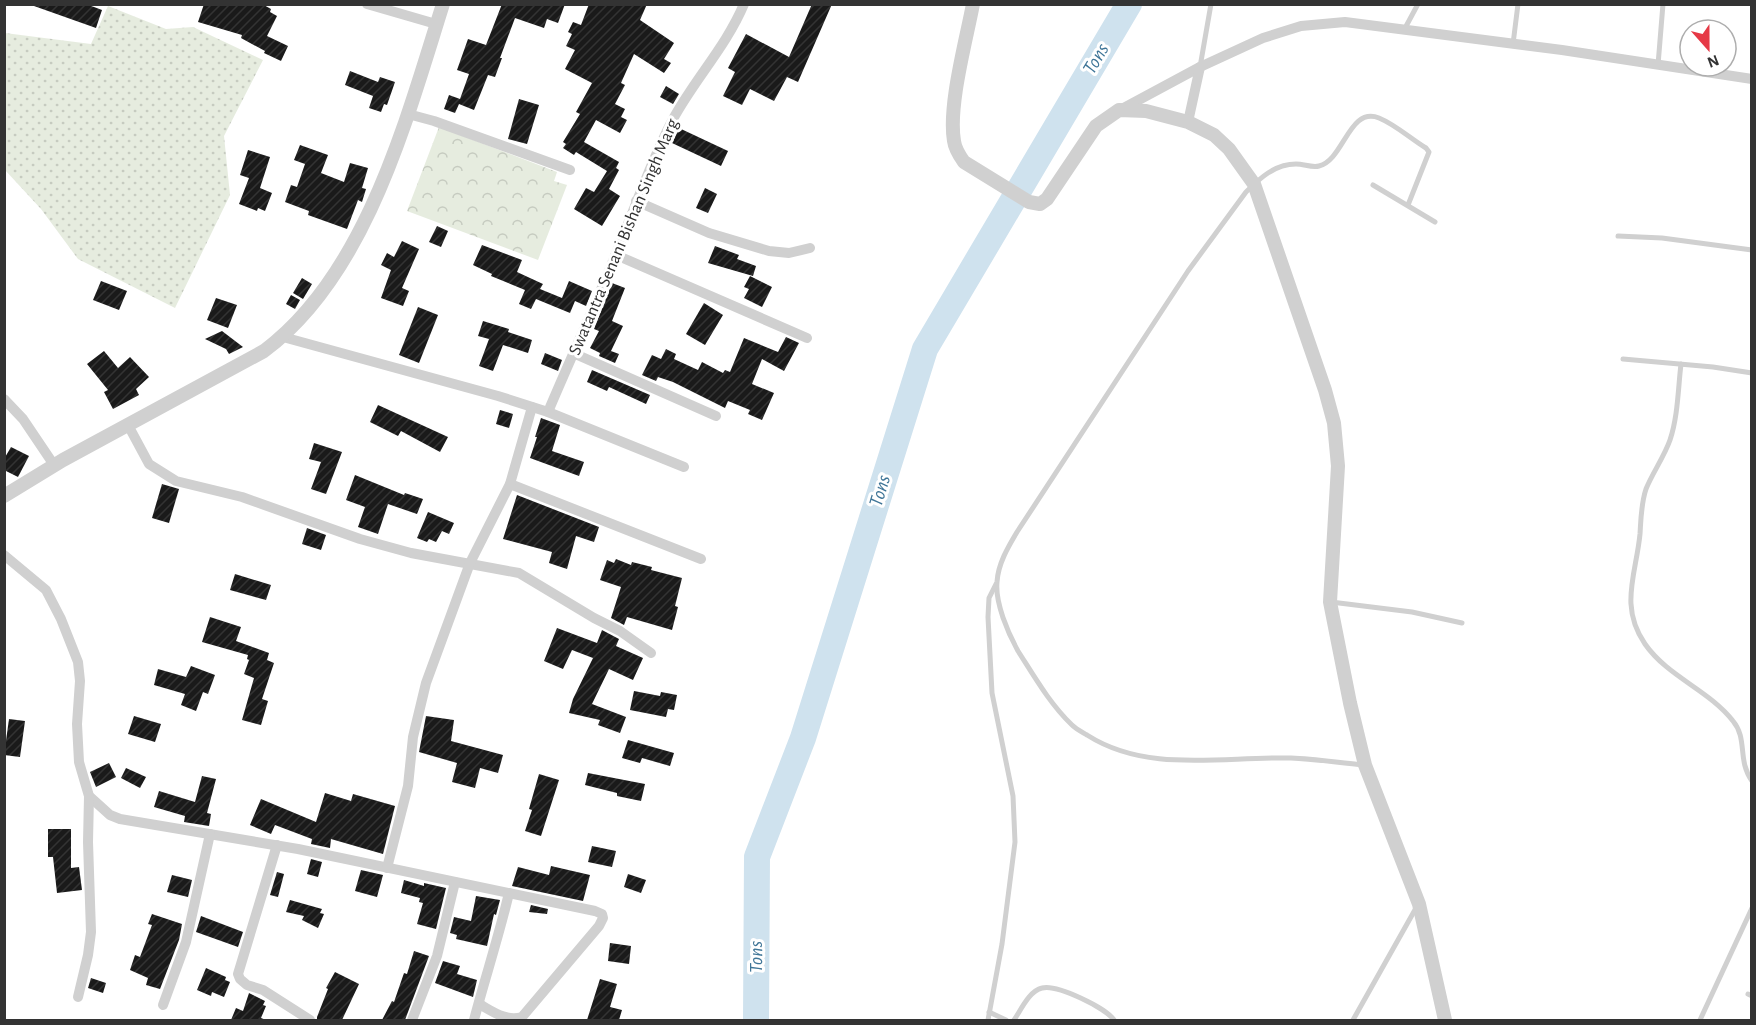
<svg xmlns="http://www.w3.org/2000/svg" width="1756" height="1025" font-family="'Alegreya Sans',sans-serif">
	<style>
		.grass { fill: url(#grass-dots) }
		.park { fill: url(#park-crowns) }
		.lines { fill: none; stroke-linecap: round; stroke-linejoin: round }
		.river { stroke: #cfe2ee; stroke-width: 26 }
		.building { fill: url(#building-hatch) }
		.service { stroke: #d0d0d0; stroke-width: 5 }
		.minor { stroke: #d0d0d0; stroke-width: 10 }
		.tertiary { stroke: #d0d0d0; stroke-width: 14 }
		.labels { text-anchor: middle; dominant-baseline: central; stroke-width: 6; stroke-linejoin: round; paint-order: stroke }
		.street-label { font-size: 18px; fill: #333; stroke: #fff }
		.water-label { font-size: 20px; font-style: italic; fill: #3f7597; stroke: #fff }
	</style>
	<defs>
		<pattern id="grass-dots" width="8" height="8" patternUnits="userSpaceOnUse" patternTransform="scale(1.5)"><rect width="8" height="8" fill="#e6ecdf"/><path d="M2 2h.1M6 6h.1" fill="none" stroke="#c6cbc0" stroke-width="1.8" stroke-linecap="round"/></pattern>
		<pattern id="park-crowns" width="20" height="18" patternUnits="userSpaceOnUse" patternTransform="scale(1.5)"><rect width="20" height="18" fill="#e6ecdf"/><path d="M2 6a3 3 0 1 1 6 0M12 15a3 3 0 1 1 6 0" fill="none" stroke="#c6cbc0"/></pattern>
		<pattern id="building-hatch" width="6" height="6" patternUnits="userSpaceOnUse" patternTransform="scale(1.5)"><rect width="6" height="6" fill="#1a1a1a"/><path d="M-1 1l2-2M0 6l6-6M5 7l2-2" fill="none" stroke="#333"/></pattern>
	</defs>
	<rect width="100%" height="100%" fill="#fff"/>
	<path class="grass" d="M108,6L166,29L193,27L263,60L224,136L230,195L175,308L78,259L41,209L5,170V33L91,44Z"/>
	<path class="park" d="M439,127L557,172L554,181L567,185L538,260L407,211Z"/>
	<g class="lines">
		<path class="river" d="M756,1020L757,857L803,738L925,349L1129,4"/>
	</g>
	<g class="building">
		<path d="M34,4H86L102,10L96,28L34,6Z"/>
		<path d="M204,4H262L271,9L270,12L277,16L267,36L288,46L281,61L264,53L265,51L241,38L242,35L198,22Z"/>
		<path d="M502,4H565L558,23L547,19L544,28L515,18L500,58H502L495,77L488,75L474,110L459,104L455,113L444,109L449,95L460,99L469,74L457,70L468,39L486,45Z"/>
		<path d="M589,4H647L640,20L674,43L664,59L671,63L664,73L634,54L621,83L625,85L615,104L625,109L621,117L627,120L620,133L596,120L584,142L619,162L616,168L619,170L609,189L620,196L602,226L574,209L586,188L594,192L607,171L576,152L574,155L563,148L566,144L563,142L580,114L576,112L592,83L565,69L575,50L566,46L572,34L568,32L573,22L581,25Z"/>
		<path d="M812,4H832L798,82L787,77L774,101L750,89L742,105L723,96L735,72L728,68L746,34L789,57Z"/>
		<path d="M350,71L378,82L380,77L395,82L387,105L384,104L381,112L369,108L373,96L345,85Z"/>
		<path d="M666,86L679,94L673,104L660,97Z"/>
		<path d="M519,99L539,105L527,144L508,139Z"/>
		<path d="M679,128L728,151L721,166L672,143Z"/>
		<path d="M300,145L328,155L321,173L344,182L350,163L368,168L362,188L366,189L362,202L358,200L347,229L308,215L309,211L285,202L291,185L297,187L305,164L294,160Z"/>
		<path d="M248,150L270,157L260,188L272,193L265,211L258,208L257,211L239,204L249,178L240,175Z"/>
		<path d="M705,188L717,194L708,213L696,208Z"/>
		<path d="M437,226L448,231L441,247L429,242Z"/>
		<path d="M402,241L419,249L402,288L409,291L403,306L381,298L391,270L381,265L387,253L394,257Z"/>
		<path d="M482,245L522,260L517,272L543,284L540,289L562,298L569,281L592,291L586,306L575,301L570,313L536,299L531,309L519,304L525,290L491,276L492,274L473,265Z"/>
		<path d="M715,246L739,255L737,259L756,266L753,276L708,263Z"/>
		<path d="M750,276L772,287L762,307L744,298L749,289L744,287Z"/>
		<path d="M302,278L312,284L303,299L293,293Z"/>
		<path d="M101,281L127,291L119,310L93,300Z"/>
		<path d="M612,283L625,288L612,321L623,326L611,351L619,354L615,363L599,356L600,353L590,348L599,331L594,329Z"/>
		<path d="M291,295L300,300L295,309L286,304Z"/>
		<path d="M216,298L237,305L228,328L207,320Z"/>
		<path d="M704,303L723,315L705,345L686,334Z"/>
		<path d="M418,307L438,315L419,363L399,355Z"/>
		<path d="M483,321L509,329L508,332L532,340L528,353L503,345L493,371L479,366L489,339L478,336Z"/>
		<path d="M222,331L243,347L229,354L226,349L205,339Z"/>
		<path d="M786,337L799,343L784,371L762,359L752,384L774,393L762,420L748,414L750,410L728,401L725,408L673,382L658,377L656,381L642,375L652,355L661,359L666,349L676,354L674,359L698,370L702,362L723,373L725,370L730,372L744,338L778,352Z"/>
		<path d="M104,351L118,368L130,357L149,377L136,389L139,395L113,409L104,392L108,390L87,364Z"/>
		<path d="M545,353L562,360L558,371L541,364Z"/>
		<path d="M592,370L650,395L646,404L609,387L607,391L587,382Z"/>
		<path d="M378,405L448,437L440,452L401,431L398,436L370,422Z"/>
		<path d="M500,410L513,414L509,428L496,424Z"/>
		<path d="M541,418L560,425L552,451L584,462L579,476L530,458L537,437H535Z"/>
		<path d="M314,443L342,452L326,494L311,489L321,462L309,459Z"/>
		<path d="M11,447L29,456L18,477L4,470V459Z"/>
		<path d="M355,475L404,495L405,493L423,499L417,514L388,504L378,534L358,527L365,507L346,500Z"/>
		<path d="M162,484L179,489L169,523L152,518Z"/>
		<path d="M517,495L599,527L594,542L576,536L567,569L549,563L552,552L503,539Z"/>
		<path d="M428,512L454,523L449,534L442,531L436,542L429,539L427,542L417,538Z"/>
		<path d="M307,528L326,535L321,550L302,544Z"/>
		<path d="M616,559L631,565L632,562L652,567L651,570L682,578L675,606L678,607L672,630L627,617L624,625L611,618L621,587L600,580L607,560L614,563Z"/>
		<path d="M235,574L271,585L266,600L230,590Z"/>
		<path d="M210,617L241,627L236,641L269,653L267,660L274,663L262,699L268,701L261,725L242,720L254,678L244,674L249,660L247,659L248,655L202,642Z"/>
		<path d="M557,628L597,643L602,630L619,639L616,646L643,658L633,680L609,669L592,704L626,717L620,733L598,725L600,720L569,713L573,699L593,658L572,650L563,669L544,661Z"/>
		<path d="M191,666L215,675L208,694L203,692L196,711L181,705L185,694L154,685L158,669L186,677Z"/>
		<path d="M634,691L660,696L661,692L677,695L674,710L668,709L666,717L630,710Z"/>
		<path d="M134,716L161,724L155,742L128,734Z"/>
		<path d="M426,716L454,720L451,741L503,755L498,773L480,768L475,788L452,782L457,763L419,752Z"/>
		<path d="M9,719L25,721L20,757L4,755Z"/>
		<path d="M628,740L674,753L670,766L642,758L640,763L622,758Z"/>
		<path d="M109,763L116,777L96,787L90,772Z"/>
		<path d="M126,768L146,777L140,788L121,778Z"/>
		<path d="M588,773L645,784L641,801L617,796V793L585,785Z"/>
		<path d="M539,774L559,780L541,836L525,831L532,810L529,809Z"/>
		<path d="M202,776L216,779L207,813L211,814L209,826L184,822L185,816L154,807L159,791L195,802Z"/>
		<path d="M325,793L351,801L353,794L395,806L383,854L331,839L330,848L311,844L312,839L275,825L271,834L250,825L261,799L316,822Z"/>
		<path d="M48,829H71V868L79,867L82,890L57,893L53,857H48Z"/>
		<path d="M592,846L616,851L612,867L588,862Z"/>
		<path d="M311,859L322,862L318,877L307,874Z"/>
		<path d="M551,866L590,875L583,901L512,886L518,867L549,875Z"/>
		<path d="M361,870L383,875L377,897L355,891Z"/>
		<path d="M277,872L284,874L278,897L270,895Z"/>
		<path d="M628,874L646,880L641,893L624,887Z"/>
		<path d="M172,875L192,880L188,897L167,892Z"/>
		<path d="M404,880L424,886V883L446,888L436,929L417,924L423,903L419,902L420,898L401,893Z"/>
		<path d="M476,896L500,900L496,915L494,914L487,946L456,939L457,935L450,933L454,917L471,921Z"/>
		<path d="M290,900L322,909L320,913L324,914L318,928L302,920L304,916L286,912Z"/>
		<path d="M531,905L548,909L547,914L529,912Z"/>
		<path d="M152,914L182,924L179,940L160,989L146,985L148,978L130,970L135,955L140,957L152,925L148,924Z"/>
		<path d="M201,916L243,932L238,947L196,932Z"/>
		<path d="M610,943L631,946L629,964L608,961Z"/>
		<path d="M414,951L429,956L405,1020H382L392,1001L394,1002L404,973L407,974Z"/>
		<path d="M443,961L460,966L457,974L477,980L473,997L435,983Z"/>
		<path d="M206,968L226,977L225,980L230,982L224,997L212,992L211,996L197,990Z"/>
		<path d="M335,972L359,984L342,1020H317V1017L328,989L326,988Z"/>
		<path d="M91,978L106,983L103,993L88,988Z"/>
		<path d="M600,979L617,984L610,1007L622,1010L619,1020H587Z"/>
		<path d="M249,993L265,1001L263,1005L266,1006L261,1018L266,1020H231L236,1008L243,1011Z"/>
	</g>
	<g class="lines">
		<g class="service">
			<path d="M1404,30L1418,4"/>
			<path d="M1513,44L1518,4"/>
			<path d="M1658,65L1663,4"/>
			<path d="M1200,67L1211,4"/>
			<path d="M1373,185L1435,222"/>
			<path d="M1618,236L1662,238L1752,250"/>
			<path d="M1623,359L1713,367L1752,373"/>
			<path d="M1681,364C1678,389 1678,416 1670,440C1664,457 1653,472 1646,489C1641,504 1641,518 1640,534C1636,575 1619,606 1645,644C1668,677 1709,690 1733,721C1748,739 1737,760 1752,781"/>
			<path d="M1331,602L1412,612L1462,623"/>
			<path d="M1364,765C1340,763 1316,759 1291,758C1223,756 1148,774 1087,735C1082,732 1076,729 1072,725C1050,704 1034,676 1018,651C1008,633 995,603 997,582C998,564 1008,547 1017,532L1188,271L1246,192C1260,178 1275,164 1296,164C1304,164 1312,168 1319,166C1344,160 1349,106 1379,118C1396,125 1411,139 1426,148L1429,152L1408,205"/>
			<path d="M1748,994L1752,996"/>
			<path d="M989,1012L1006,1020"/>
			<path d="M988,1020L1002,944L1015,842L1013,796L992,693L988,617L989,598L996,584"/>
			<path d="M1014,1020C1021,1010 1029,991 1042,988C1057,984 1106,1008 1114,1020"/>
			<path d="M1353,1020L1416,908"/>
			<path d="M1700,1020L1752,908"/>
		</g>
		<g class="minor">
			<path d="M367,4L436,24"/>
			<path d="M1120,110L1200,67L1263,38L1301,26L1345,22L1562,50L1752,79"/>
			<path d="M408,114L434,121L570,170"/>
			<path d="M1188,122L1200,67"/>
			<path d="M636,201L709,233L769,251L789,253L810,248"/>
			<path d="M616,255L807,338"/>
			<path d="M283,337L498,396L548,412L684,467"/>
			<path d="M573,353L716,416"/>
			<path d="M4,399L23,419L54,465"/>
			<path d="M548,412C570,360 594,308 615,256C634,211 649,165 672,121C693,81 726,47 744,4"/>
			<path d="M128,425L149,464L176,481L242,497L360,539L411,553L519,573L594,618L620,631L651,653"/>
			<path d="M510,484L701,559"/>
			<path d="M4,555L46,590L61,619L78,662L80,681L77,724L79,762L89,796L110,815L120,819L298,849L595,911L602,914L603,918L599,926L522,1017C506,1022 492,1011 479,1004"/>
			<path d="M277,845L238,974L240,979L247,985L263,990L310,1020"/>
			<path d="M387,868L408,786L413,737L426,683L470,563L510,484L532,407"/>
			<path d="M78,997L88,955L91,932L88,842L89,796"/>
			<path d="M163,1005L186,942L210,834"/>
			<path d="M412,1020L437,956L455,882"/>
			<path d="M474,1020C485,978 499,936 509,893"/>
		</g>
		<g class="tertiary">
			<path d="M973,4C966,41 948,106 954,141C955,149 959,155 964,162L1029,202L1040,204L1047,199L1096,126L1119,110L1146,111L1188,122L1214,135L1229,149L1254,184L1325,390L1334,423L1338,466L1330,602L1350,703L1365,765L1419,904L1445,1020"/>
			<path d="M4,496L63,460L264,351C366,275 406,121 443,4"/>
		</g>
	</g>
	<g class="labels">
		<g class="street-label">
			<text transform="translate(624 237) rotate(-67)">Swatantra Senani Bishan Singh Marg</text>
		</g>
		<g class="water-label">
			<text transform="translate(1096 59) rotate(-59)">Tons</text>
			<text transform="translate(880 491) rotate(-73)">Tons</text>
			<text transform="translate(756 957) rotate(-90)">Tons</text>
		</g>
	</g>
	<rect width="1756" height="1025" fill="none" stroke="#333333" stroke-width="12"/>
	<g transform="translate(1708 48) rotate(159)"><circle r="28" fill="#ffffff" stroke="#adadad" stroke-width="1.5"/>
	<path d="M0-4.5L10 22L0 15L-10 22Z" fill="#e63946"/>
	<text y="-9" font-size="16" font-weight="bold" text-anchor="middle" fill="#333333">N</text>
	</g>
</svg>
